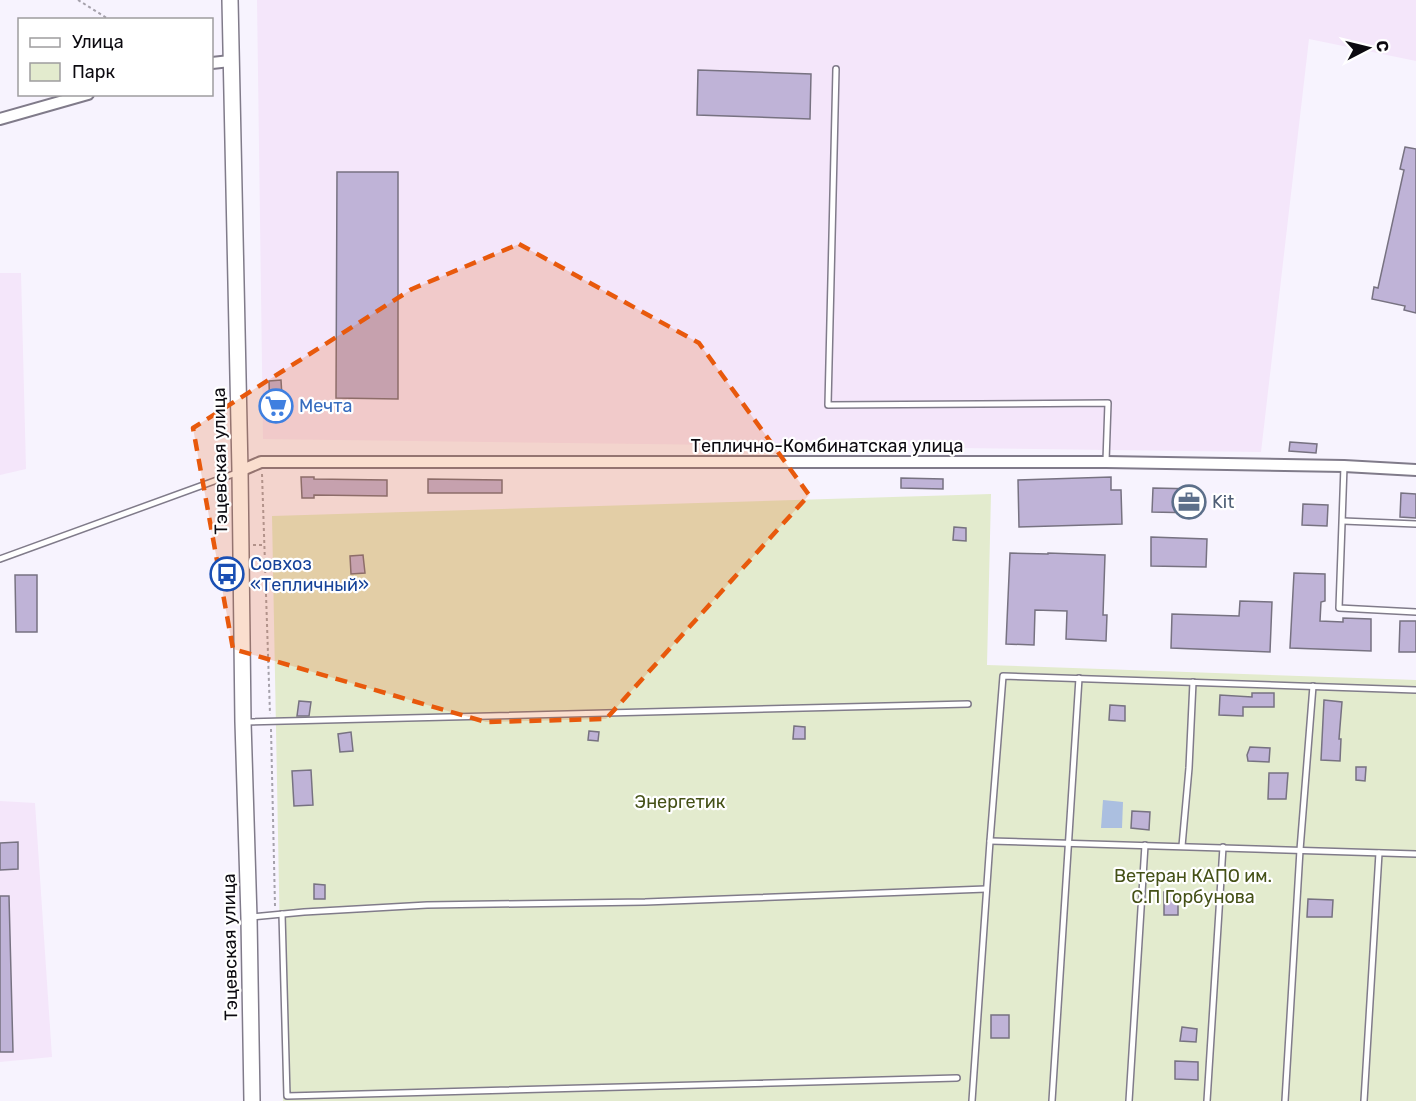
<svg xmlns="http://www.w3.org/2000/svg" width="1416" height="1101" font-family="Rubik,sans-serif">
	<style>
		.industrial { fill: #f4e6fa }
		.green { fill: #e3ebce }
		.water { fill: #abbfe0 }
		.building { fill: #bfb3d7; stroke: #777281; stroke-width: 1.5 }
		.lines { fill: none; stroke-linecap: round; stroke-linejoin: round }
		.lane-casing { stroke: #807b8a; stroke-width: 8 }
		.street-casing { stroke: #807b8a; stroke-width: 14 }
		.secondary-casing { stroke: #807b8a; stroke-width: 18 }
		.path { stroke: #a5a1ab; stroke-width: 2; stroke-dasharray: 3 3; stroke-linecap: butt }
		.lane { stroke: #fff; stroke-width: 5 }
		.street { stroke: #fff; stroke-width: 10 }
		.secondary { stroke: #fff; stroke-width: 15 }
		.marked { fill: #e8590c; fill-opacity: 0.2; stroke: #e8590c; stroke-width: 4.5; stroke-dasharray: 12 8; stroke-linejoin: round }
		.labels { text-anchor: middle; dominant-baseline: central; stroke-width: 4.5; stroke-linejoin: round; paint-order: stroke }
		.shop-label { font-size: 18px; fill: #366cbe; stroke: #fff; text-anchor: start }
		.street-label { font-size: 18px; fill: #0c0a10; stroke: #fff }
		.service-label { font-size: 18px; fill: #4e5e75; stroke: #fff; text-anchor: start }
		.transit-label { font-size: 18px; fill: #164399; stroke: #fff; text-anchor: start }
		.park-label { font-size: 18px; fill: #455117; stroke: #fff }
	</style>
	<rect width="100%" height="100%" fill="#f7f3fe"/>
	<g class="industrial">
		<path d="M257,0H1416V61L1309,39L1261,452L263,439Z"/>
		<path d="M0,273H21L26,469L0,475Z"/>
		<path d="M0,801L35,803L52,1057L0,1062Z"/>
	</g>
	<path class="green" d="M991,494L987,665L1416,680V1101H283L272,516Z"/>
	<path class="water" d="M1103,800L1123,802L1122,828H1101Z"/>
	<g class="building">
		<path d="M698,70L811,74L810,119L697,115Z"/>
		<path d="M1405,147L1416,149V313L1404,310L1405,306L1372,299L1374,287L1378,288L1404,170L1400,169Z"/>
		<path d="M337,172H398V399L336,398Z"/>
		<path d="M281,380L283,413L270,414L269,381Z"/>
		<path d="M1290,442L1317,444L1316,453L1289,451Z"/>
		<path d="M301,477H314V479L387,480V496L314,495V498H302Z"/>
		<path d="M1111,477V490H1121L1122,524L1019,527L1018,480Z"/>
		<path d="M901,478L943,479V489L901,488Z"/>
		<path d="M428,479L502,480V493H428Z"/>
		<path d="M1153,488L1197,489V513L1152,512Z"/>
		<path d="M1401,493L1416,494V518L1400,517Z"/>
		<path d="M1303,504L1328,505L1327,526L1302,525Z"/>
		<path d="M954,527L966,528V541L953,540Z"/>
		<path d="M1151,537L1207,539L1206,567L1151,566Z"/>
		<path d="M1010,553L1048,554V553L1105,555L1103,615H1107L1106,641L1066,639L1067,611L1035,610L1034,645L1006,644Z"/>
		<path d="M363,555L365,573L351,574L350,556Z"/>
		<path d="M1294,573L1325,574V601L1321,602L1320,621L1343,622V618L1371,619V651L1290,648Z"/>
		<path d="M15,575H37V632H16Z"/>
		<path d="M1240,601L1272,602L1270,652L1171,648L1172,614L1239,616Z"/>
		<path d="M1400,621H1416V652H1399Z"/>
		<path d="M1252,693H1274V707H1243V716L1219,715L1220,695L1252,697Z"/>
		<path d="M1324,700L1342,702L1339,739H1341L1340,761L1321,760Z"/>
		<path d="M299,701L311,702L309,716H297Z"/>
		<path d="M1110,705L1125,706V721L1109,720Z"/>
		<path d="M794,726L805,727V739H793Z"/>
		<path d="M589,731L599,732L598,741L588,740Z"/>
		<path d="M351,732L353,751L340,752L338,734Z"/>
		<path d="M1250,747L1270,748L1269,762L1248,761L1247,755Z"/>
		<path d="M1356,767H1366L1365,781L1356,780Z"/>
		<path d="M311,770L313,805L294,806L292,771Z"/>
		<path d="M1269,773H1288L1286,799H1268Z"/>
		<path d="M1132,811L1150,812L1149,830L1131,828Z"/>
		<path d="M18,842V869L0,870V843Z"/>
		<path d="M314,884L325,885V899H314Z"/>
		<rect x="1164" y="892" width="14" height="23"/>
		<path d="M0,896H9L13,1052H0Z"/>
		<path d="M1308,899L1333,900L1332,917H1307Z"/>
		<rect x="991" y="1015" width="18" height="23"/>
		<path d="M1182,1027L1197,1029L1196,1042L1180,1041Z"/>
		<path d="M1175,1061L1198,1062V1080L1175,1079Z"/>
	</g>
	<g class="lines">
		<g class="lane-casing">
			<g id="lane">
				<path d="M836,69L828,405L1108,403L1106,461"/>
				<path d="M1344,466L1339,608L1416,612"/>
				<path d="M1343,521L1416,524"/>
				<path d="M0,559L239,472"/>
				<path d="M244,722L968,704"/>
				<path d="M990,841L1416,854"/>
				<path d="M1182,846L1189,768L1193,682"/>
				<path d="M282,914L287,1096L957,1078"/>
				<path d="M251,917L304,912L427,905L645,902L986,889"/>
				<path d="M972,1101L990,841L1003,676L1416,690"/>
				<path d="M1052,1101L1079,678"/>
				<path d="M1129,1101L1145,845"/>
				<path d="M1207,1101L1223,847"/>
				<path d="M1285,1101L1300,850L1313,686"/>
				<path d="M1364,1101L1379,853"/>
			</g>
		</g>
		<g class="street-casing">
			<g id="street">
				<path d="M212,63L230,61"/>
				<path d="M0,119L88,94"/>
				<path d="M240,471L261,462H1106L1344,466L1416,470"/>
			</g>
		</g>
		<g class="secondary-casing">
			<path id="secondary" d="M230,0L240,471L243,722L249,918L252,1101"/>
		</g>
		<g class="path">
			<path d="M78,0L110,20"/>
			<path d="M262,474L270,714"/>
			<path d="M253,545H265"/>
			<path d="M271,729L275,906"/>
		</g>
		<use href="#lane" class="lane"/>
		<use href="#street" class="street"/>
		<use href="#secondary" class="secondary"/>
	</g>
	<path class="marked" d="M519,244L699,343L809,495L606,719L486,722L233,649L193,428L412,289Z"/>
	<defs>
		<g id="supermarket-ring" transform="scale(1.725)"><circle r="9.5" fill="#fff" stroke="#3f7fe0" stroke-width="1.5"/><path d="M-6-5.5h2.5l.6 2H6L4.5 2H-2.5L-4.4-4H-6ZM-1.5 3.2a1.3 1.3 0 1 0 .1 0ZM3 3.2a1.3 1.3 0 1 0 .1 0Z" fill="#3f7fe0"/></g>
		<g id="office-ring" transform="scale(1.725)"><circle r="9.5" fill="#fff" stroke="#5c6f8a" stroke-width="1.5"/><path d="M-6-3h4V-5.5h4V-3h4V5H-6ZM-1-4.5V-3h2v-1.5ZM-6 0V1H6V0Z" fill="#5c6f8a"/></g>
		<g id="bus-ring" transform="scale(1.725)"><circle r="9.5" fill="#fff" stroke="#1a4fb4" stroke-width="1.5"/><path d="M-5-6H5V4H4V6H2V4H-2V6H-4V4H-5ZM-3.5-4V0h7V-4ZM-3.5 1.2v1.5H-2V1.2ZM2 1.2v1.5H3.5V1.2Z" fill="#1a4fb4"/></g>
	</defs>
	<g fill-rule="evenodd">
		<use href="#supermarket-ring" x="276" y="406"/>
		<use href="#office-ring" x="1189" y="502"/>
		<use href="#bus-ring" x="227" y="574"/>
	</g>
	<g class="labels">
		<g class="shop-label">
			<text x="299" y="406">Мечта</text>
		</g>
		<g class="street-label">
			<text x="827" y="446">Теплично-Комбинатская улица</text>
			<text transform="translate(220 461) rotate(-91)">Тэцевская улица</text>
			<text transform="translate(230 947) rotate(-91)">Тэцевская улица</text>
		</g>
		<g class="service-label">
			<text x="1212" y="502">Kit</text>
		</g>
		<g class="transit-label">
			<text x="250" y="564">Совхоз<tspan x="250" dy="21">«Тепличный»</tspan></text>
		</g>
		<g class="park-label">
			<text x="680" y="802">Энергетик</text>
			<text x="1193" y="876">Ветеран КАПО им.<tspan x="1193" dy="21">С.П Горбунова</tspan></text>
		</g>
	</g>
	<rect x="18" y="18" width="195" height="78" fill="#ffffff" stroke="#9e9d9f" stroke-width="1.5"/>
	<rect x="30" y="38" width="30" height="9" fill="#ffffff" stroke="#9e9d9f" stroke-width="1.5"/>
	<text x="72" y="48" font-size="18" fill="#0c0a10">Улица</text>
	<rect x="30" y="63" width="30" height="18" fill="#e3ebce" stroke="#9e9d9f" stroke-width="1.5"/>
	<text x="72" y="78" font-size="18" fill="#0c0a10">Парк</text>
	<g transform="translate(1368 48) rotate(83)" stroke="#ffffff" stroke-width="4.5" paint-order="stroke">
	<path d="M0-4.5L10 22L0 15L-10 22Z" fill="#0c0a10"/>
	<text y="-9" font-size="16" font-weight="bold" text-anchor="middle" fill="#0c0a10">С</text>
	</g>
</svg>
